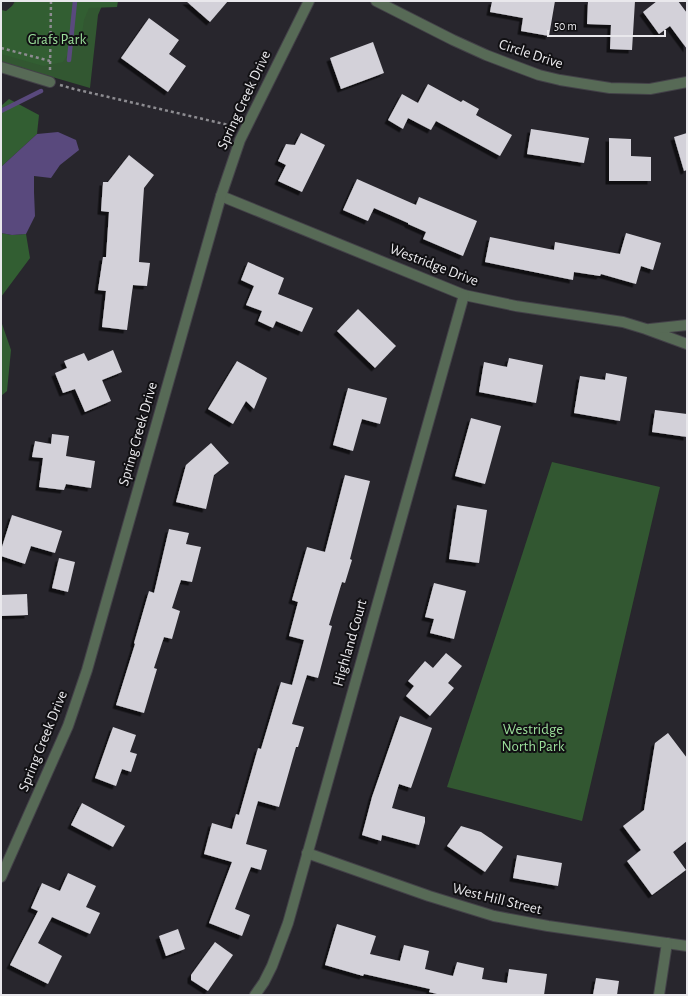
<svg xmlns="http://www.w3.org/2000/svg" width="688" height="996" font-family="'Alegreya Sans',sans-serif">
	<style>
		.green { fill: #325731 }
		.forest { fill: #325e32 }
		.water { fill: #59497d }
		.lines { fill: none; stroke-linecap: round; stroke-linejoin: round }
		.stream { stroke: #59497d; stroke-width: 4.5 }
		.building { fill: #d3d1d9; filter: url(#shadow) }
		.minor-casing { stroke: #434148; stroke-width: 12 }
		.path { stroke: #8d8c91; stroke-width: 2.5; stroke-dasharray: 3 3; stroke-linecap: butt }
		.minor { stroke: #576a56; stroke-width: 10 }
		.labels { text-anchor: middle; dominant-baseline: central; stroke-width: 4; stroke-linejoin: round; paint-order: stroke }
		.park-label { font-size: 15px; fill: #9add99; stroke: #111013 }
		.street-label { font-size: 15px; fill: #e9e8ec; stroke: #111013 }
	</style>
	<defs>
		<filter id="shadow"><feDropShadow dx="-3.5" dy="3.5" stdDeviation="0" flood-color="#0009"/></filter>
	</defs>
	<rect width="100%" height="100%" fill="#28262d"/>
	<g class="green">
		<path d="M15,1H104L98,15L90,88L1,62V14L7,15Z"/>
		<path d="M552,462L660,487L582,821L447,787Z"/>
	</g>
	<g class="forest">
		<path d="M18,1H118L117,7L89,8L84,20L82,35L75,43L63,62L43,66L1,54V10L6,11Z"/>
		<path d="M9,99L39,115L37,134L1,167V106Z"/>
		<path d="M1,233L12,235L26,234L30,258L1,297Z"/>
		<path d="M1,321L11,350L7,391L1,396Z"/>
	</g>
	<path class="water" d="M58,132L76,140L79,150L60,165L51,178L34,176V192L35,216L26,234L12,235L1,233V167L37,134Z"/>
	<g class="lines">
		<g class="stream">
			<path d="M69,60L75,1"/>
			<path d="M1,111L41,91"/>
		</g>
	</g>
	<g class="building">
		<path d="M186,1H228L210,22Z"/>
		<path d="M492,1H555L549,36L521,31L523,18L490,12Z"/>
		<path d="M588,1H635L632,50L610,49L611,25L587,24Z"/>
		<path d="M657,1H678L687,13V49L670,26L659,34L643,12Z"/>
		<path d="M149,18L179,40L169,54L186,66L168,92L121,58Z"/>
		<path d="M373,42L384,73L341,89L330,58Z"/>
		<path d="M428,84L461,102L463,100L479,109L476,115L512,135L500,156L436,121L431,130L408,118L403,129L388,120L402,94L418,103Z"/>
		<path d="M531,129L589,138L584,163L527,154Z"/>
		<path d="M301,133L325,145L302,192L278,181L286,165L278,161L286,144L295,145Z"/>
		<path d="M687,133V170L684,171L674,137Z"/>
		<path d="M609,138L631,139V156L651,157V181H609Z"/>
		<path d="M129,155L154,175L144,188L139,262L150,263L147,286L133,285L127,330L102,327L106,291L98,290L103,257H106L109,212L101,211L103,182H108Z"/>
		<path d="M357,179L416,205L419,197L477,221L463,256L423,239L426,232L408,224V223L374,208L368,221L343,210Z"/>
		<path d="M626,233L661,243L653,270L641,266L636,284L601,274L600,276L574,272L573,280L485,262L490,237L554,250L555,242L620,254Z"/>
		<path d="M248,262L284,278L278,294L313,308L302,332L276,321L273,328L258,321L262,311L246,305L254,286L241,280Z"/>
		<path d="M358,309L396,346L375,368L337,331Z"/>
		<path d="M113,350L122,372L102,380L111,401L85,412L75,389L63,393L55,373L67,368L64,361L84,353L88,361Z"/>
		<path d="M509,358L543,365L536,403L479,392L484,362L507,367Z"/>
		<path d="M237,361L267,378L254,409L246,401L233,424L208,409Z"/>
		<path d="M606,373L627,377L620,421L574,413L580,376L605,380Z"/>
		<path d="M348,388L387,398L380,424L362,419L353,451L333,445Z"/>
		<path d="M655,410L687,414V437L652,432Z"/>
		<path d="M471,418L501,426L485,484L455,476Z"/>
		<path d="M52,434L69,436L66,456L95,461L91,488L66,484L64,490L39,487L43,458L32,457L35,441L51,444Z"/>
		<path d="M211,443L229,463L214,475L206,509L176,502L186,465Z"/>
		<path d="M345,475L370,481L350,559L352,560L345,583L342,582L329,625L332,626L318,678L307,675L292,724L304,727L298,747H296L279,807L258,801L246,844L267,850L261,870L251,867L235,909L250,915L242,936L209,923L232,862L204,854L212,823L232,829L236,814L239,815L258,748L261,749L281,682L292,685L304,640L289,636L298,602L292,600L307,547L325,552Z"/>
		<path d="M457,505L487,510L479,563L449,559Z"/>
		<path d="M12,515L62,531L55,553L31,546L25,564L1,556V550Z"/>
		<path d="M169,529L189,533L186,544L201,547L192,582L181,580L172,608L180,611L172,639L164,637L154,668L157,669L144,713L116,705L135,644L134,643L149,591L154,593Z"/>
		<path d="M59,558L75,562L68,592L52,588Z"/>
		<path d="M434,583L466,591L454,639L430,633L434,619L425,617Z"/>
		<path d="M27,594L28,615L1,616V595Z"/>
		<path d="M446,653L462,666L448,683L454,688L430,716L406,696L414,686L408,681L425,661L433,668Z"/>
		<path d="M400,716L432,728L411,788L399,784L392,808L425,817V822L419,845L382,835L381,841L362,835L372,797Z"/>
		<path d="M113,727L136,735L130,752L137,754L131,772L122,769L116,786L95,778Z"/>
		<path d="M668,733L687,758V841L673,852L686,870L652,895L627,861L641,850L623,826L644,810L655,743Z"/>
		<path d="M82,803L125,826L113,847L71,825Z"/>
		<path d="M461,826L481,832L503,847L485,872L447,846Z"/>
		<path d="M517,855L562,863L558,886L513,878Z"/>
		<path d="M68,873L96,886L86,907L100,913L90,934L52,917L38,943L62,956L48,984L10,965L38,911L31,908L42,883L60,891Z"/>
		<path d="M337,924L376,936L370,954L400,961L404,945L429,951L425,969L453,976L457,962L484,968L482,979L507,983L509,969L547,974L544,995H441L429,992L430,989L364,974L363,976L325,965Z"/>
		<path d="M178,929L185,949L166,956L159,936Z"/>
		<path d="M215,942L233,955L208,991L191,980V975Z"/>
		<path d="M596,978L619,981L617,995H593Z"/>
	</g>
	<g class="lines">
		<g class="minor-casing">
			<g id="minor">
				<path d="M376,1L453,40L486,55L539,75L560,80L610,88L650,89L687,82"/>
				<path d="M1,67L50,82"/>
				<path d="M221,196L464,295L516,306L623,322L646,329L687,344"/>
				<path d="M650,329L687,325"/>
				<path d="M307,853L429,896L494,916L548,926L687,946"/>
				<path d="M1,877L68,726L87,670L221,196L240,140L309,1"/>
				<path d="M255,995L264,982L272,966L288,923L464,295"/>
				<path d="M659,995L667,943"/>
			</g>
		</g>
		<g class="path">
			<path d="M1,48L50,61"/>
			<path d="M50,70L51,1"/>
			<path d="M60,85L74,89L233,126"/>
		</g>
		<use href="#minor" class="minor"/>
	</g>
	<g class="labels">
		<g class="park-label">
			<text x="57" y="39">Grafs Park</text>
			<text x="533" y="729">Westridge<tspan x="533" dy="17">North Park</tspan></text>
		</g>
		<g class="street-label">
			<text transform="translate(531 54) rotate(18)">Circle Drive</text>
			<text transform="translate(244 100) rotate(-65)">Spring Creek Drive</text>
			<text transform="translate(434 265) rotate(21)">Westridge Drive</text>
			<text transform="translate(138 434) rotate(-74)">Spring Creek Drive</text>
			<text transform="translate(350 643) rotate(-74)">Highland Court</text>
			<text transform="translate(43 741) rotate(-68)">Spring Creek Drive</text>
			<text transform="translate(497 899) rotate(14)">West Hill Street</text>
		</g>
	</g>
	<rect width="688" height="996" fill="none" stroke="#e9e8ec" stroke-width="4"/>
	<path d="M548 30v6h117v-6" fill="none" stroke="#e9e8ec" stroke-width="2"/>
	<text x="554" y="30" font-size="12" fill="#e9e8ec" stroke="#111013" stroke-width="3" paint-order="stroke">50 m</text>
</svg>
